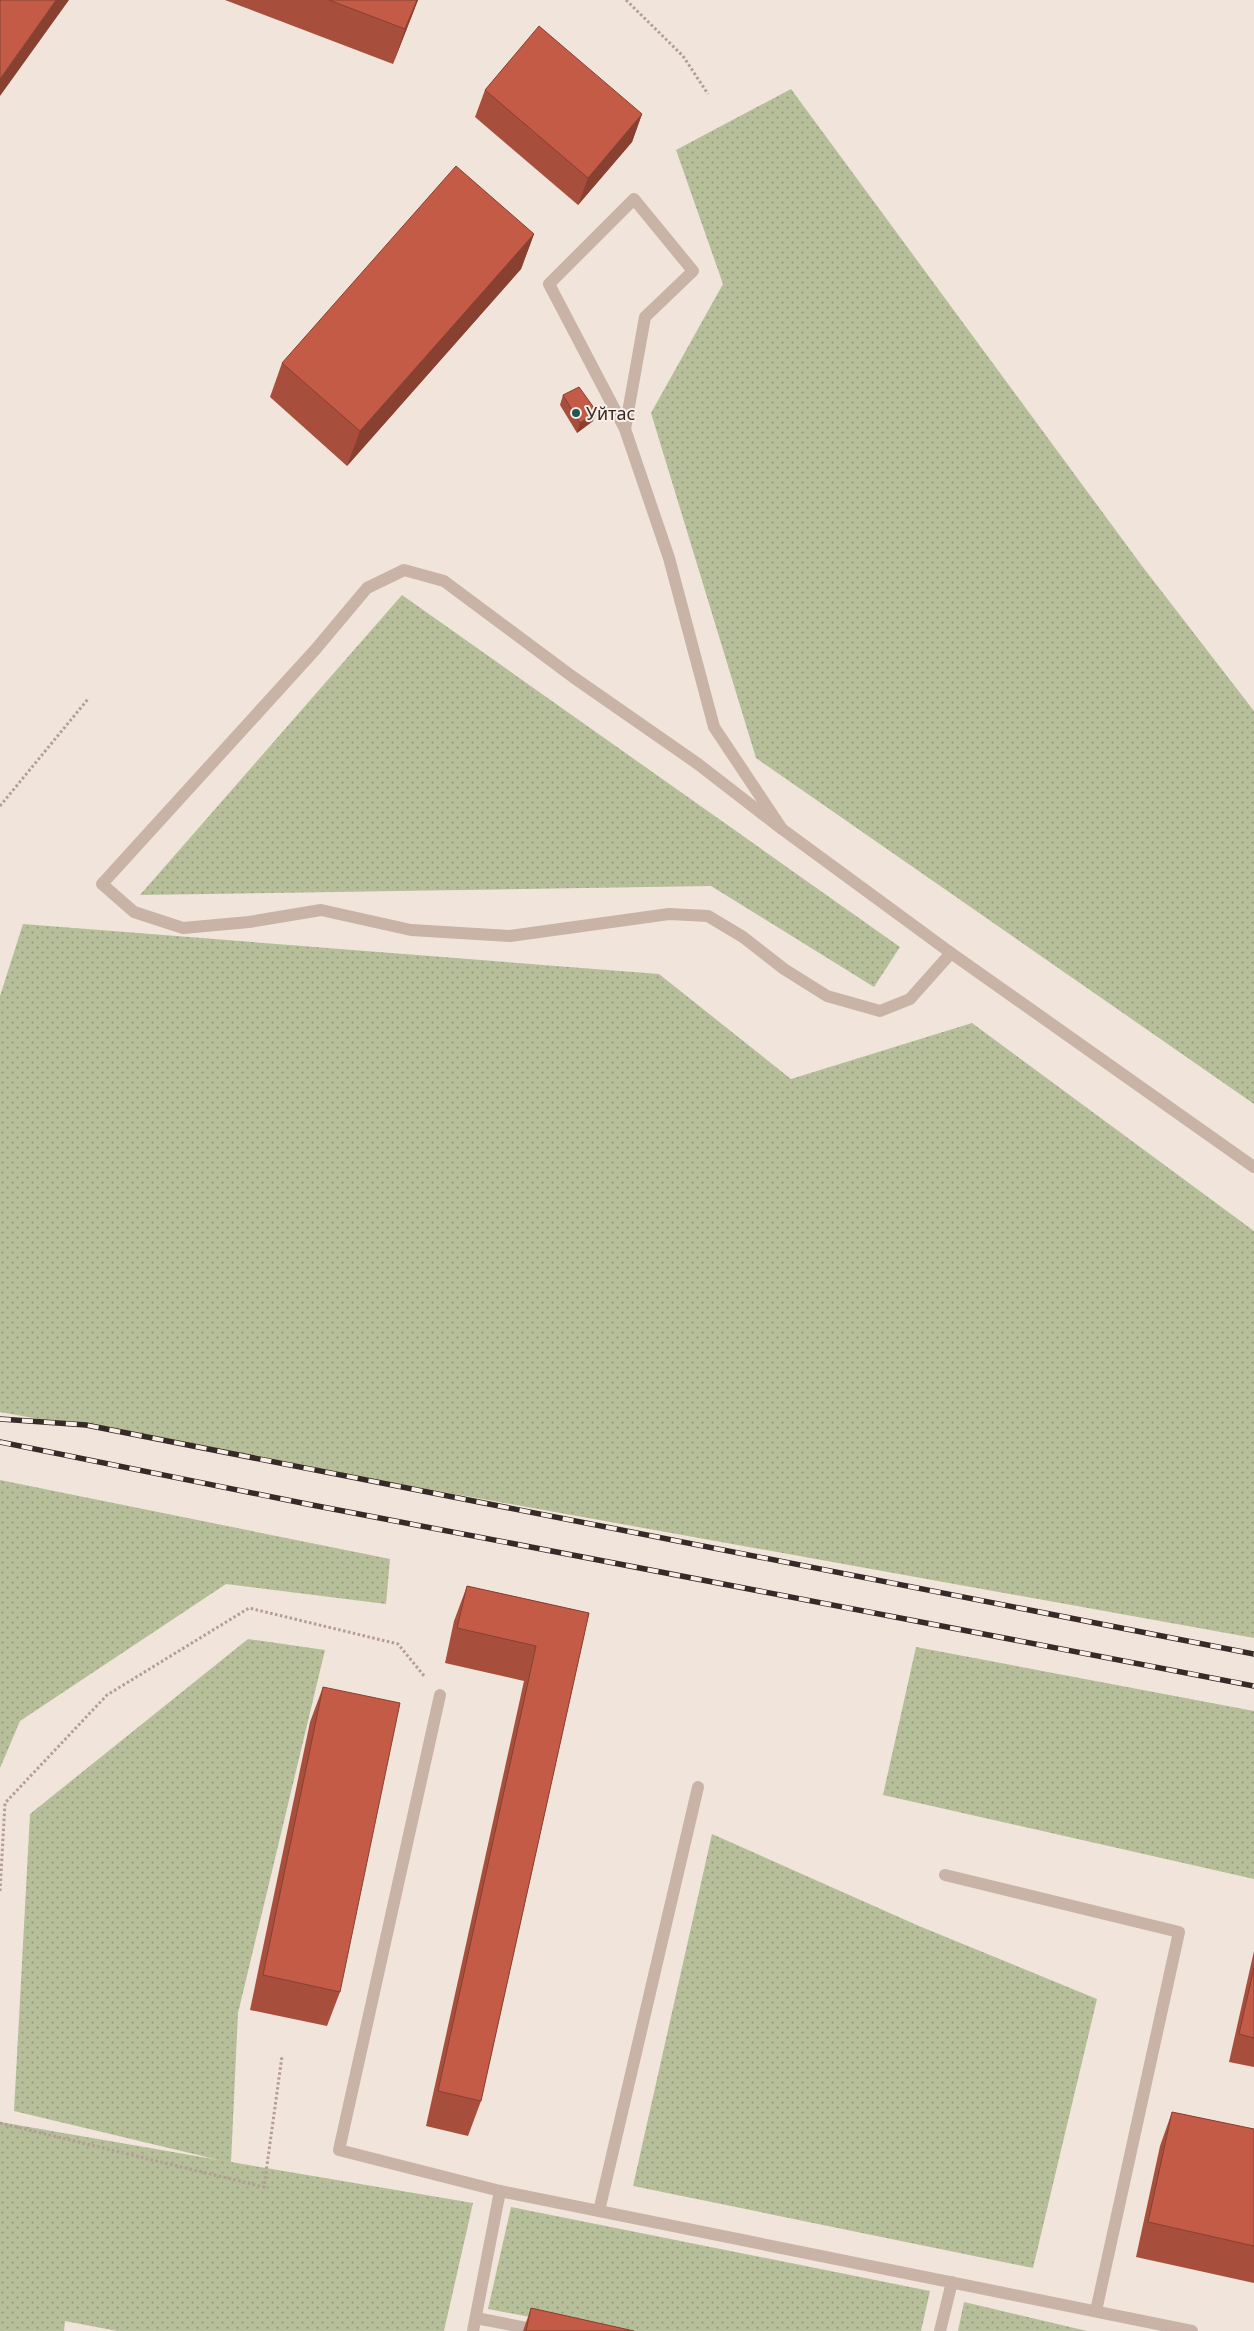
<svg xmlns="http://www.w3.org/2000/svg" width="1254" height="2331" font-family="'Noto Sans',sans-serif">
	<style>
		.grass { fill: url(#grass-dots) }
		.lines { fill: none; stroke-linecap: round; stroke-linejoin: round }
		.path { stroke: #b49d91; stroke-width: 3; stroke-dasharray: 2.5 2.5; stroke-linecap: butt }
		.minor { stroke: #c8b3a6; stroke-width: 12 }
		.rail-casing { stroke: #352a27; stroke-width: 5.5 }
		.rail { stroke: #f9efe6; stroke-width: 4; stroke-dasharray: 11; stroke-linecap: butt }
		.wall { fill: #a84e3c }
		.shaded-wall { fill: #884031 }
		.building { fill: #c35b46; stroke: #884031 }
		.poi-dot { fill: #1e5555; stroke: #f9efe6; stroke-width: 2 }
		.labels { text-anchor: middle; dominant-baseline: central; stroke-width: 4; stroke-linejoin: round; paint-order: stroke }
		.poi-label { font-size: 18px; fill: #352a27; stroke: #f9efe6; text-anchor: start }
	</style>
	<defs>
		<pattern id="grass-dots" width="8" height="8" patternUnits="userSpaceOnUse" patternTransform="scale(1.25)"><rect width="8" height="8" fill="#b6bf9a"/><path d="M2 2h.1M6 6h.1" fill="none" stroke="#959b7e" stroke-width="1.8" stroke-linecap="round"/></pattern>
	</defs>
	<rect width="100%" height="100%" fill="#f1e4da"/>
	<g class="grass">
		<path d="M791,89L1142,566L1254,711V1104L756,758L651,413L723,284L676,150Z"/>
		<path d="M402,595L900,947L874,987L711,886L140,895Z"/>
		<path d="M23,924L659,974L791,1079L972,1023L1254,1231V1638L0,1412V996Z"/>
		<path d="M0,1480L390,1559L386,1604L226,1584L20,1721L0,1768Z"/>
		<path d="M248,1639L325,1650L238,2013L231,2162L473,2203L444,2331H117L65,2321L64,2331H0V2122L219,2160L14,2111L30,1814Z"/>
		<path d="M916,1647L1254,1711V1879L883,1795Z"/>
		<path d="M712,1834L919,1926L1097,1999L1033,2268L633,2186Z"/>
		<path d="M511,2207L930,2291L921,2331H603L488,2309Z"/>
		<path d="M964,2302L1087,2331H958Z"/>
	</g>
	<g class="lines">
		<g class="path">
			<path d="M626,0L683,56L708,94"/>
			<path d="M0,806L88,699"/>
			<path d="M0,1891L5,1803L107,1695L249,1608L398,1644L425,1677"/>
			<path d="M0,2123L264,2187L282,2056"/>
		</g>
		<g class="minor">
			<path d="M625,429L645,317L693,271L634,199L549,284L625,429L669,558L714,727L782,829L951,953L1254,1167"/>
			<path d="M782,829L698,764L573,677L444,581L404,570L367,588L315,650L102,884L134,912L183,928L249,922L321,910L411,930L510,936L669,914L708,916L743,937L784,969L827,996L880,1011L910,999L951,953"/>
			<path d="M440,1695L339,2150L500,2191"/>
			<path d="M945,1875L1179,1932L1096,2311"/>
			<path d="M599,2211L698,1787"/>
			<path d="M476,2318L542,2331"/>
			<path d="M473,2331L500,2191L1192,2331"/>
			<path d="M940,2331L952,2282"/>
		</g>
		<g class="rail-casing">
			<g id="rail">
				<path d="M0,1419L86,1425L1254,1654"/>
				<path d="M0,1442L312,1505L1254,1686"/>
			</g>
		</g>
		<use href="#rail" class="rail"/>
	</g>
	<g class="wall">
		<path d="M225,0H418L393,64Z"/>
		<path d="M485,90L642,114L632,142L578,205L475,117Z"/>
		<path d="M534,234L521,269L347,466L270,397L282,363Z"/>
		<path d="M563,395L593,421L577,433L560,405Z"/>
		<path d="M467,1586L589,1613L481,2101L468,2136L426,2126L524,1681L445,1663L454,1621Z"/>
		<path d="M323,1687L340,1992L327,2026L250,2010L310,1722Z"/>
		<path d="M1254,1951V2067L1229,2062Z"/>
		<path d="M1172,2112L1254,2129V2283L1136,2257L1160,2146Z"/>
		<path d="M531,2308L634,2331H523Z"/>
	</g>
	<g class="shaded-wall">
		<path d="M56,0H69L0,96V79Z"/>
		<path d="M417,0H418L393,64L405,29Z"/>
		<path d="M642,114L632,142L578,205L588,178Z"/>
		<path d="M534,234L521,269L347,466L360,431Z"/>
		<path d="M597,412L593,421L577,433L580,423Z"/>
	</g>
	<g class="building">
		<path d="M0,0H56L0,79Z"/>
		<path d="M329,0H417L405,29Z"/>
		<path d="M539,26L642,114L588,178L485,90Z"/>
		<path d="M456,166L534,234L360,431L282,363Z"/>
		<path d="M579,387L597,412L580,423L563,395Z"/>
		<path d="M467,1586L589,1613L481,2101L438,2091L536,1646L457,1628Z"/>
		<path d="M323,1687L400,1703L340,1992L263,1975Z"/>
		<path d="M1254,1968V2038L1239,2034Z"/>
		<path d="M1172,2112L1254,2129V2246L1148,2222Z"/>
		<path d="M531,2308L634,2331H526Z"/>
	</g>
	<circle class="poi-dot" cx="576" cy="413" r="5"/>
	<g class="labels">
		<g class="poi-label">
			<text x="586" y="413">Уйтас</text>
		</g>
	</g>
</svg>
